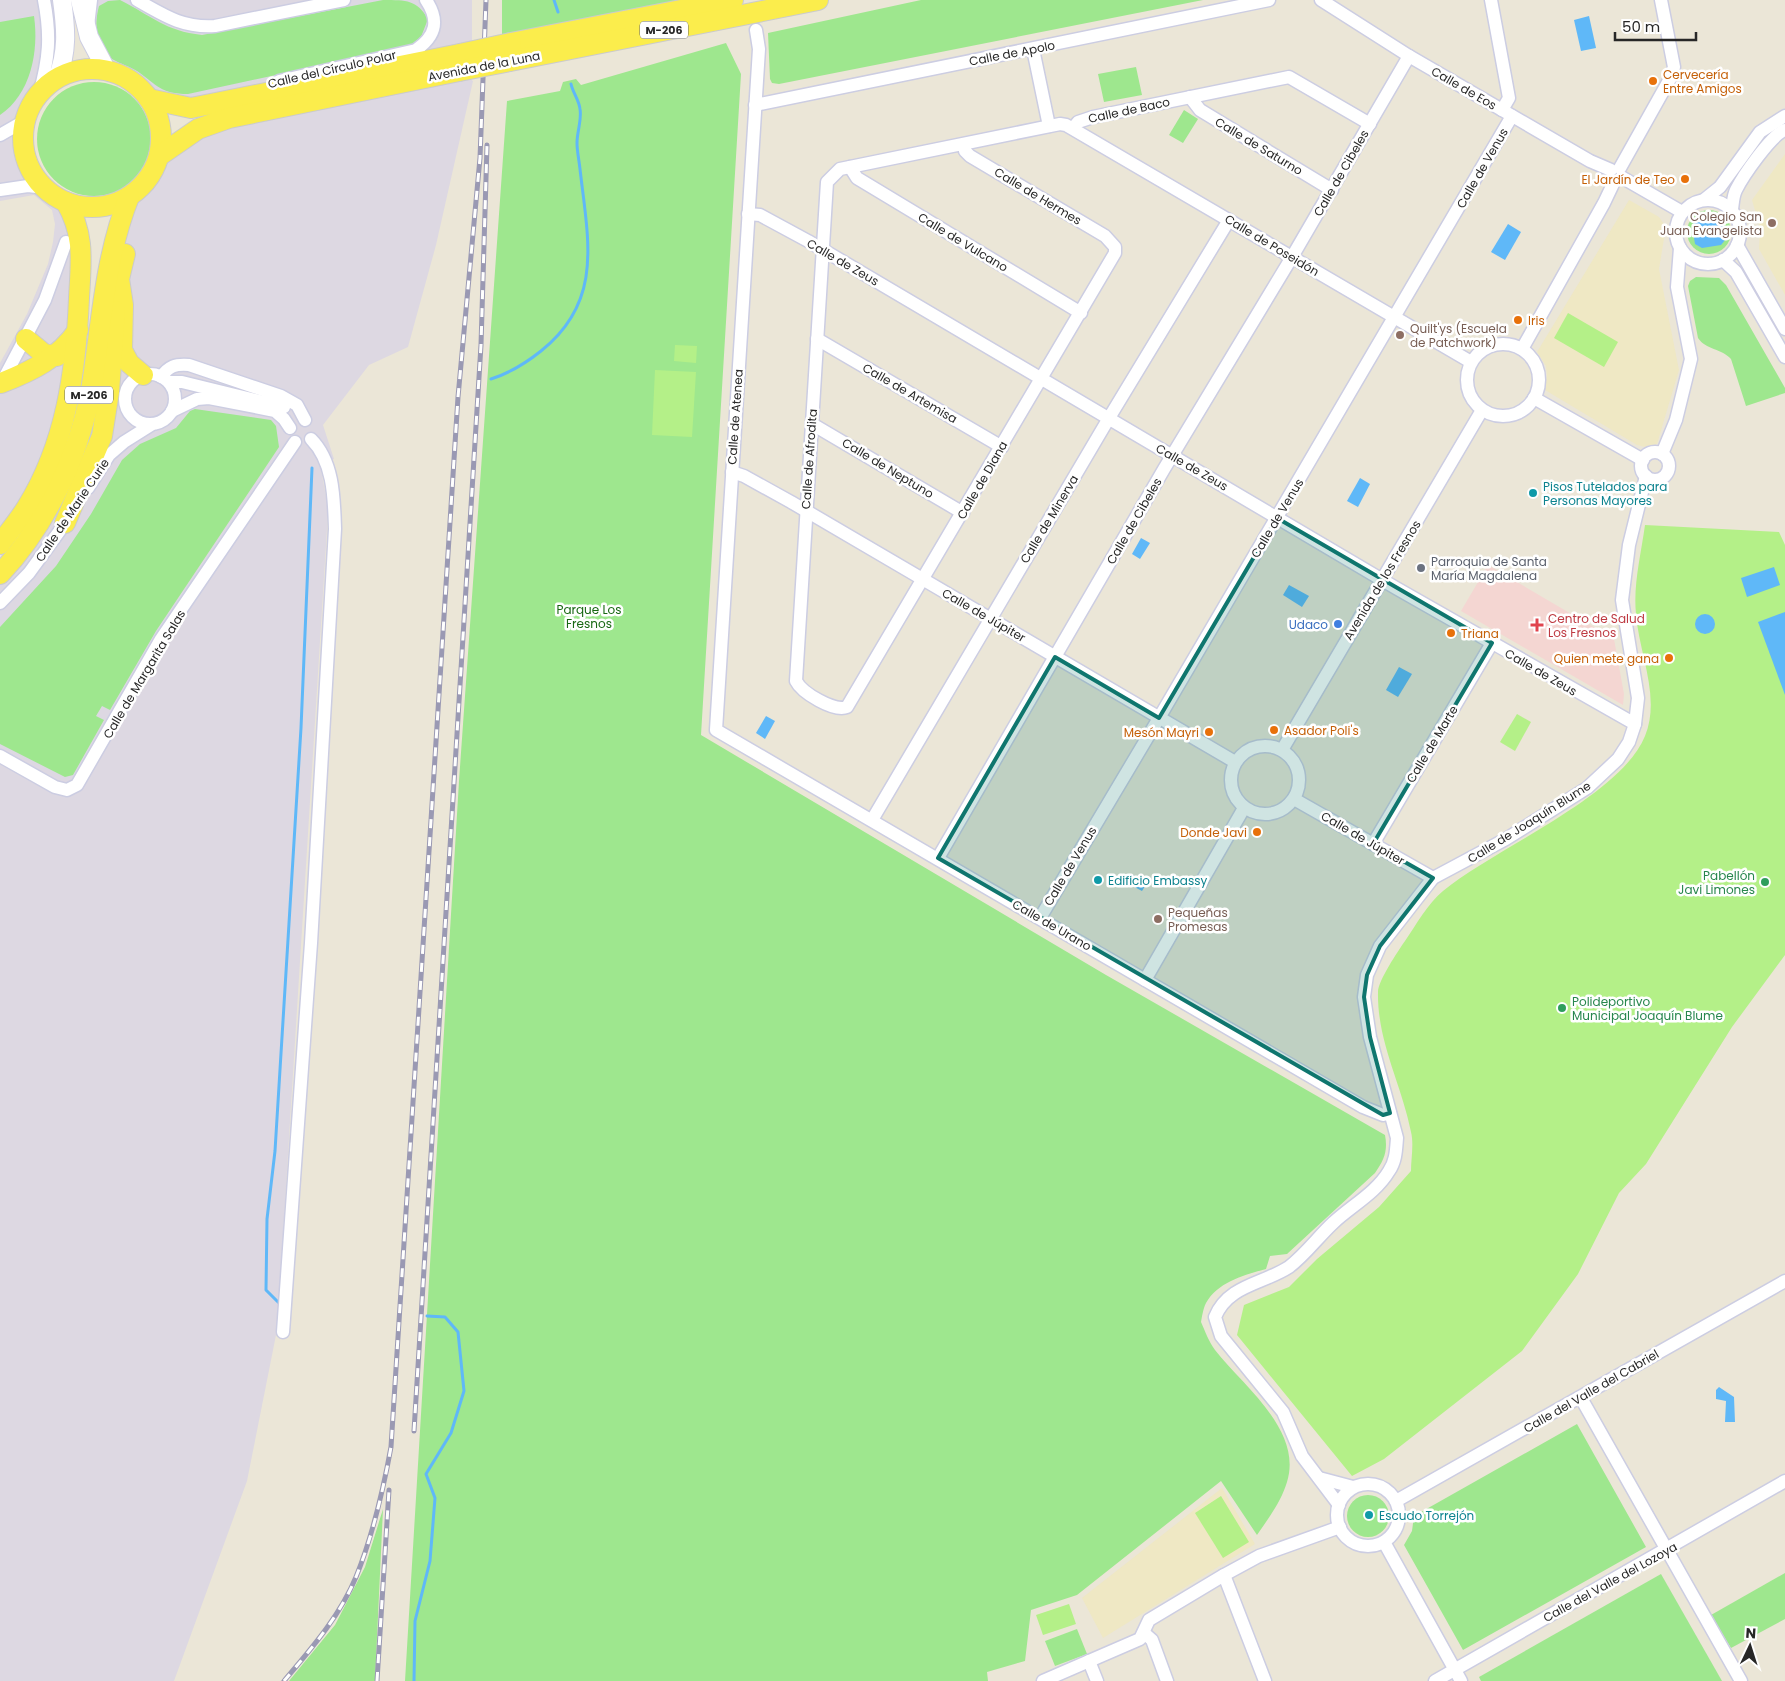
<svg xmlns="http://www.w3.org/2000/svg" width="1785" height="1681" font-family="Poppins,sans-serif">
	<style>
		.industrial { fill: #ddd8e2 }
		.education { fill: #efe8c4 }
		.medical { fill: #f4d6d2 }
		.green { fill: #9ee78e }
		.pitch { fill: #b4f088 }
		.water { fill: #5fb8f8 }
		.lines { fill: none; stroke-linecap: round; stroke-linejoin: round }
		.stream { stroke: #5fb8f8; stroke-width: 3 }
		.minor-casing { stroke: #cccde2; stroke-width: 15 }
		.secondary-casing { stroke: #cccde2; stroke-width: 20 }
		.primary-casing { stroke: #cbcbcb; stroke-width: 22 }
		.minor { stroke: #fff; stroke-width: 12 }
		.secondary { stroke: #fff; stroke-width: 18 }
		.primary { stroke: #fbed4c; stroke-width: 20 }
		.rail-casing { stroke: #9a99b3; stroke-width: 5 }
		.rail { stroke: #fff; stroke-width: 3; stroke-dasharray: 9; stroke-linecap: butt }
		.primary-bridge-casing { stroke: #cbcbcb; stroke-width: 22; stroke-linecap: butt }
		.primary-bridge { stroke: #fbed4c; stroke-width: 20 }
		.marked { fill: #0f766e; fill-opacity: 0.2; stroke: #0f766e; stroke-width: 4; stroke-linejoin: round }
		.food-dot { fill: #e8710a; stroke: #fff; stroke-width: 2 }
		.education-dot { fill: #8d6e63; stroke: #fff; stroke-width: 2 }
		.culture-dot { fill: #0f9aa8; stroke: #fff; stroke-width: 2 }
		.worship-dot { fill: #6b7280; stroke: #fff; stroke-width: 2 }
		.shop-dot { fill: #3f7fe0; stroke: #fff; stroke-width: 2 }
		.health-dot { fill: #e0444e; stroke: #fff; stroke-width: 2 }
		.leisure-dot { fill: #2e9e5b; stroke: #fff; stroke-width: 2 }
		.labels { text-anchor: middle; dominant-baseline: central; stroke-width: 5; stroke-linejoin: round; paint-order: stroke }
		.shield { fill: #fff; stroke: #686868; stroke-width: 1 }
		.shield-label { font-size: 11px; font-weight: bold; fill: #272727 }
		.street-label { font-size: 12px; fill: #272727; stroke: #fff }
		.food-label { font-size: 12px; fill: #c56008; stroke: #fff; text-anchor: start }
		.education-label { font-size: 12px; fill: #785e54; stroke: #fff; text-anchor: start }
		.culture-label { font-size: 12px; fill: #0d838f; stroke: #fff; text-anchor: start }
		.worship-label { font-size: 12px; fill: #5b616d; stroke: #fff; text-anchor: start }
		.park-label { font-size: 12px; fill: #186813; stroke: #fff }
		.health-label { font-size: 12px; fill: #be3a42; stroke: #fff; text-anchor: start }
		.shop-label { font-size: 12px; fill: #366cbe; stroke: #fff; text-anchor: end }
		.leisure-label { font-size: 12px; fill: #27864d; stroke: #fff; text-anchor: end }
	</style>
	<rect width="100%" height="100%" fill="#ebe6d7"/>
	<g class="industrial">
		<path d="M0,0H62L57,79L39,94L31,107L23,134L25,152L30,167L45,188L66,202L76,219L63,426L0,544V363L27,314L48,264L53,242L55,224L52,210L34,195L0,201Z"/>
		<path d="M80,0H472V44L191,108L149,99L138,87L124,77L107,71Z"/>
		<path d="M459,71L473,81L436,245L408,347L369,365L323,425L334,459L320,465L327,502V529L277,1330L247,1481L174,1681H0V574L65,475L136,193L153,172L159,156L198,129Z"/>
	</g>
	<g class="education">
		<path d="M1785,154V295L1759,249L1760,228L1752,200Z"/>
		<path d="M1629,200L1659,217L1666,227L1659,269L1679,370L1657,444L1645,447L1637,445L1545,390L1547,375L1546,366L1537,352Z"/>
		<path d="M1222,1488L1255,1544L1103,1638L1082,1598Z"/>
	</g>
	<path class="medical" d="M1488,565L1614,639L1624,694L1623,705L1461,611Z"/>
	<g class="green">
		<path d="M120,0C152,16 165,31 202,35L383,0C407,0 417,0 428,19L421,37L410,46L188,94C161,94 157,85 137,71C129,66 120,64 112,59C95,47 94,24 99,6L108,1Z"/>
		<path d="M502,0H699L502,38Z"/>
		<path d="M921,0H1203L779,84L772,83L770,79L768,33Z"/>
		<path d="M34,16C39,51 31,94 0,115V22Z"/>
		<path d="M726,43L741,74L701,735L1106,975L1385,1135C1388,1151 1384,1160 1375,1173L1287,1254L1270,1256L1266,1269C1244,1275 1218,1282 1206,1303C1203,1309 1202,1317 1201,1322C1205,1331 1209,1342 1215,1350C1243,1386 1303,1430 1287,1482C1281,1502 1268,1519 1257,1535L1221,1481L1077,1595L1031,1610L1025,1661L987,1672L988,1681H405L459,781L507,101L560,91L563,82L576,79L581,85Z"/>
		<path d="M1136,67L1142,95L1104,102L1098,74Z"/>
		<circle cx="94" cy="139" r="57"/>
		<path d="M1184,110L1198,119L1183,143L1169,135Z"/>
		<circle cx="1709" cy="232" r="22"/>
		<path d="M1696,277L1719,278L1726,285L1785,388V393L1746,406L1731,359C1721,348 1706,350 1698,338L1688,286L1690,281Z"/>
		<path d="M195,409L271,420L276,426L279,447L156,631L110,710L102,706L96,716L104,720L73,775L65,777L0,744V627L56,566L91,514L122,460L140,444L176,428L190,411Z"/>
		<path d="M1577,1424L1646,1547L1463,1650L1404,1545L1412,1531L1414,1516Z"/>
		<circle cx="1368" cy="1516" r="21"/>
		<path d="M383,1509L375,1681H289L335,1625L365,1567Z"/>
		<path d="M1785,1573V1619L1731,1648L1711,1615Z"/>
		<path d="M1661,1574L1722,1681H1481L1479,1677Z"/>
		<path d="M1077,1629L1087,1654L1055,1666L1045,1641Z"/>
	</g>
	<g class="pitch">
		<path d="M1568,313L1618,342L1604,367L1554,338Z"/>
		<path d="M675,345L697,346L696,363L674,361Z"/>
		<path d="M655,370L696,372L692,437L652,435Z"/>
		<path d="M1645,525L1779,532L1785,545V955L1732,1027L1646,1164L1619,1193L1578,1274L1522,1351L1384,1459L1352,1476L1237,1335L1244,1305L1289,1287L1317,1259L1379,1207L1411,1171C1411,1159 1414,1144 1411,1132C1402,1085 1377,1042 1378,992C1378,981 1398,951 1405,941C1416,925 1428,903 1443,891C1495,848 1620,797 1645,736C1661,697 1639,654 1636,614C1633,585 1641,554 1645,525Z"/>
		<path d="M1517,714L1531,722L1515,751L1500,742Z"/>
		<path d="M1221,1496L1249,1542L1223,1558L1195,1513Z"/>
		<path d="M1069,1604L1076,1624L1043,1635L1036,1615Z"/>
	</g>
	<g class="water">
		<path d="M1589,16L1596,48L1581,51L1574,20Z"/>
		<path d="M1710,216C1724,215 1725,228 1726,239L1721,245L1702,248L1695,244L1692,225L1698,219Z"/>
		<path d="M1508,224L1521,232L1505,260L1491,252Z"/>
		<path d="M1360,478L1370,484L1358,507L1347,501Z"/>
		<path d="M1141,538L1150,543L1140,559L1132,554Z"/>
		<path d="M1774,567L1780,585L1747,597L1741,578Z"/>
		<path d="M1289,585L1309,596L1302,607L1283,595Z"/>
		<path d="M1785,612V695L1758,622Z"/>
		<circle cx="1705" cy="624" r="10"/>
		<path d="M1399,667L1412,674L1398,697L1386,690Z"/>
		<path d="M766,716L775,721L765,739L756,733Z"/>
		<path d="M1131,874L1147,883L1142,891L1127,883Z"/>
		<path d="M1719,1387L1734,1397L1735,1422H1725L1726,1401L1716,1399V1390Z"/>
	</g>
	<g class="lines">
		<g class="stream">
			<path d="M554,0L558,12"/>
			<path d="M491,379C510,373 526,363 541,351C604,301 588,240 580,169C579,160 577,151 577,143C577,131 582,120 580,109C579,100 573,93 571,84"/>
			<path d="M279,1303L266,1290L267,1219L275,1151L301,728L312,468"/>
			<path d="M414,1681L415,1621L430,1561L435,1498L426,1474L451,1433L464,1391L458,1332L445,1317L427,1316"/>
		</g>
		<g class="minor-casing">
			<g id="minor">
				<path d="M137,0C165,16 183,28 215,26L344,0"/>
				<path d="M1321,0L1409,56L1590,161L1611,170"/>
				<path d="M1491,0L1509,98L1502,110"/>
				<path d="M88,26L91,0"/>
				<path d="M756,30L759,49L716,730L1363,1107L1383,1115L1390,1113"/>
				<path d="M1033,49L1049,126"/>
				<path d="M279,81L416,50C436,36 440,21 426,0"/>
				<path d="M39,94C49,59 51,36 44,0"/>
				<path d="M1190,97L1200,110L1332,190"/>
				<path d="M755,105L1269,0"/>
				<path d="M1073,128L1078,122L1093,117L1289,77L1370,124"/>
				<path d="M0,135L26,120"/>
				<path d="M964,145L965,151L970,156L1105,236L1115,247V253L847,707C834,712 802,693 796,681L827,182L840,169L1060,124L1066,125L1471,362"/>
				<path d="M850,167L857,178L1081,313"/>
				<path d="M1620,168L1671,77L1674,67L1661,0"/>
				<path d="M1623,178L1682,212"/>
				<path d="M0,190L28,186L45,188"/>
				<path d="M1705,199L1720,187L1760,132L1785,116"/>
				<circle cx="1708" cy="232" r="32"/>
				<path d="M1732,209C1733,203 1733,196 1736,190C1743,176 1771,135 1785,130"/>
				<path d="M748,214L760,215L808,241L1396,588L1635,724"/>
				<path d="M1737,245L1785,329"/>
				<path d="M1723,260L1736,272L1785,357"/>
				<path d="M817,339L1002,447"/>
				<circle cx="1503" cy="380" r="36"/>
				<path d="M1522,349L1604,203L1614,182"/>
				<circle cx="150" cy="399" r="25"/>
				<path d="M161,377C169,366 175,364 189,365L281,396L297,405L305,420"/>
				<path d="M2,382L45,300L66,242"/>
				<path d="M169,382H182L284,407"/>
				<path d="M1534,398L1643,460"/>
				<path d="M172,411L197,399L209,398L275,411L284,419L290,428"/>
				<path d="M812,424L963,513"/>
				<circle cx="1655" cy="466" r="14"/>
				<path d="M1662,454L1676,420L1691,359L1677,287L1680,248"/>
				<path d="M732,472L744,476L791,502L1235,762"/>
				<path d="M88,488L109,455L124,442L151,425"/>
				<path d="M0,603L29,573L69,518"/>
				<circle cx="1265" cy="780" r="34"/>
				<path d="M1282,750L1482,410"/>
				<path d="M0,756L55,787L67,790L77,785L161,639L295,442"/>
				<path d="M1294,799L1433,878"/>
				<path d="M872,820L1109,418L1229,220"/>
				<path d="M1373,844L1492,643"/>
				<path d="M938,858L1164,469L1292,257L1409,56"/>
				<path d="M1040,918L1159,718L1512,116"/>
				<path d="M1145,980L1244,808"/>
				<path d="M283,1332L311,943L335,529C334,499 334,462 311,439"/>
				<path d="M1581,1398L1741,1681"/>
				<path d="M1319,1478L1353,1487"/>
				<circle cx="1368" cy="1515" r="31"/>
				<path d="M1396,1501L1785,1281"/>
				<path d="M1339,1505L1302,1456L1283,1412L1221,1336L1215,1317C1228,1285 1263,1284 1289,1267C1305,1255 1318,1237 1333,1223C1351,1206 1376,1193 1389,1171C1396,1161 1396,1150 1397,1138L1370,1037L1364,997L1367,975L1380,946L1433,878L1506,839L1587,788L1618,759L1629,742L1635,724L1638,698L1622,600L1629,545L1646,476"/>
				<path d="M1384,1542L1461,1681"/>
				<path d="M1224,1575L1265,1681"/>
				<path d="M1144,1633L1152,1640L1167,1681"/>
				<path d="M1089,1661L1097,1681"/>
				<path d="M1043,1681L1140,1639L1149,1620L1224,1575L1259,1556L1340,1527"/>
				<path d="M1435,1681L1785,1481"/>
			</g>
		</g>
		<g class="secondary-casing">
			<g id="secondary">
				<path d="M80,0L89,37L107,71"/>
				<path d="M57,79C68,51 66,29 62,0"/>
			</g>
		</g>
		<g class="primary-casing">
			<g id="primary">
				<path d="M511,43L733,0"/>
				<path d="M510,61L818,0"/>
				<circle cx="92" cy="138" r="69"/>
				<path d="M149,99L191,108L460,54"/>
				<path d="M159,156L198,129L229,118L459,71"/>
				<path d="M125,254L119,279L123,305L122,350L129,363L143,375"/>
				<path d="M26,339L44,354L57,356"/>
				<path d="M1,383C32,371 59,358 78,330"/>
				<path d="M65,523L102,436L109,392L115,311"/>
				<path d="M0,544C9,532 19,520 27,507C66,444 76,371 79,298C81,261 85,235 66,202"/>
				<path d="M0,574C49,522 82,449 93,378C102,316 106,255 129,197"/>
			</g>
		</g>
		<use href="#minor" class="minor"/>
		<use href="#secondary" class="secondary"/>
		<use href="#primary" class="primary"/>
		<g class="rail-casing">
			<g id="rail">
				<path d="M414,1431L481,345L487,145"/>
				<path d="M284,1681C311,1649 340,1616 356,1577C373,1535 383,1491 391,1447L458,397L480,158L486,0"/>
				<path d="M377,1681L389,1490"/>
			</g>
		</g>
		<use href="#rail" class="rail"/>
		<g class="primary-bridge-casing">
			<g id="primary-bridge">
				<path d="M460,54L511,43"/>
				<path d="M459,71L510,61"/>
			</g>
		</g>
		<use href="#primary-bridge" class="primary-bridge"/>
	</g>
	<path class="marked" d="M1277,518L1492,643L1373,844L1433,878L1380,946L1367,975L1364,997L1370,1037L1390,1113L1383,1115L938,858L1055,657L1159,718Z"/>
	<g class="food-dot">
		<circle cx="1653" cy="81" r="5"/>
		<circle cx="1685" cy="179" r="5"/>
		<circle cx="1518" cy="320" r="5"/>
		<circle cx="1451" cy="633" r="5"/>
		<circle cx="1669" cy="658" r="5"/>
		<circle cx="1274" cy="730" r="5"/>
		<circle cx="1209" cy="732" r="5"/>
		<circle cx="1257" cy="832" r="5"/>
	</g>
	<g class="education-dot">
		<circle cx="1772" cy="223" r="5"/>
		<circle cx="1400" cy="335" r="5"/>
		<circle cx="1158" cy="919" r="5"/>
	</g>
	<g class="culture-dot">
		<circle cx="1533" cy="493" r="5"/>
		<circle cx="1098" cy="880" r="5"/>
		<circle cx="1369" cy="1515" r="5"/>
	</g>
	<circle class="worship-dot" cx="1421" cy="568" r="5"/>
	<circle class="shop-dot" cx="1338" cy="624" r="5"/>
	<path class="health-dot" d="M1534.5 617.5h5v5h5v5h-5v5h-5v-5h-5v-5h5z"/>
	<g class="leisure-dot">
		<circle cx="1765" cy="882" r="5"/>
		<circle cx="1562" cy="1008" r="5"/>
	</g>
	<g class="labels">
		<g class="shield">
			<rect x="640" y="21.5" width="48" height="17" rx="4"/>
			<rect x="65" y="386.5" width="48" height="17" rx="4"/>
		</g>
		<g class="shield-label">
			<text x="664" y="30">M-206</text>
			<text x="89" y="395">M-206</text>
		</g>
		<g class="street-label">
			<text transform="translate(1012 53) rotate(-11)">Calle de Apolo</text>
			<text transform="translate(484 66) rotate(-11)">Avenida de la Luna</text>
			<text transform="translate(332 69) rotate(-13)">Calle del Círculo Polar</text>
			<text transform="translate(1464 88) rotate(30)">Calle de Eos</text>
			<text transform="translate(1129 110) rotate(-12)">Calle de Baco</text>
			<text transform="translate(1259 146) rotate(31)">Calle de Saturno</text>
			<text transform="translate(1482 168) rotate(-60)">Calle de Venus</text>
			<text transform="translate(1341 173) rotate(-60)">Calle de Cibeles</text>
			<text transform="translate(1038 196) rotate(31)">Calle de Hermes</text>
			<text transform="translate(963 242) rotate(31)">Calle de Vulcano</text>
			<text transform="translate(1272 245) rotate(31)">Calle de Poseidón</text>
			<text transform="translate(843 262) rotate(30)">Calle de Zeus</text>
			<text transform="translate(910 393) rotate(30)">Calle de Artemisa</text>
			<text transform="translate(735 417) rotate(-86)">Calle de Atenea</text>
			<text transform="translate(809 459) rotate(-86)">Calle de Afrodita</text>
			<text transform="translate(1192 467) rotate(30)">Calle de Zeus</text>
			<text transform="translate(888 468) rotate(31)">Calle de Neptuno</text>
			<text transform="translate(982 480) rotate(-60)">Calle de Diana</text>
			<text transform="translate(72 510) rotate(-56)">Calle de Marie Curie</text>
			<text transform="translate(1277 518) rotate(-59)">Calle de Venus</text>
			<text transform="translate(1049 519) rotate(-59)">Calle de Minerva</text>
			<text transform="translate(1134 521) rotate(-60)">Calle de Cibeles</text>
			<text transform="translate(1382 580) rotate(-59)">Avenida de los Fresnos</text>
			<text transform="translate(984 615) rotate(30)">Calle de Júpiter</text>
			<text transform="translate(1541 672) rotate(30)">Calle de Zeus</text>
			<text transform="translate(144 674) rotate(-59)">Calle de Margarita Salas</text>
			<text transform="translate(1432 744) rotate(-59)">Calle de Marte</text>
			<text transform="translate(1529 822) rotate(-32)">Calle de Joaquín Blume</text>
			<text transform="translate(1363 838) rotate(30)">Calle de Júpiter</text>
			<text transform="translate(1070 866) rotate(-59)">Calle de Venus</text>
			<text transform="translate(1052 925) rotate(30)">Calle de Urano</text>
			<text transform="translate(1591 1391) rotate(-30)">Calle del Valle del Cabriel</text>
			<text transform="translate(1610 1582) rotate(-29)">Calle del Valle del Lozoya</text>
		</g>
		<g class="food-label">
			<text x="1663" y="74">Cervecería<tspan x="1663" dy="14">Entre Amigos</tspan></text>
			<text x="1675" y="179" text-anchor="end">El Jardín de Teo</text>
			<text x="1528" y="320">Iris</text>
			<text x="1461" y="633">Triana</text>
			<text x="1659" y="658" text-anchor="end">Quien mete gana</text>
			<text x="1284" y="730">Asador Poli's</text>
			<text x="1199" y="732" text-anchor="end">Mesón Mayri</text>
			<text x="1247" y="832" text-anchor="end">Donde Javi</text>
		</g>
		<g class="education-label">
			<text x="1762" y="216" text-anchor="end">Colegio San<tspan x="1762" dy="14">Juan Evangelista</tspan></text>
			<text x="1410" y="328">Quilt'ys (Escuela<tspan x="1410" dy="14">de Patchwork)</tspan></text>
			<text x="1168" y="912">Pequeñas<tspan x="1168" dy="14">Promesas</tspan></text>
		</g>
		<g class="culture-label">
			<text x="1543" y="486">Pisos Tutelados para<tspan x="1543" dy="14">Personas Mayores</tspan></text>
			<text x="1108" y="880">Edificio Embassy</text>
			<text x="1379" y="1515">Escudo Torrejón</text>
		</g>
		<g class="worship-label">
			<text x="1431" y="561">Parroquia de Santa<tspan x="1431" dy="14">María Magdalena</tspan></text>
		</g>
		<g class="park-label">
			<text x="589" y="609">Parque Los<tspan x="589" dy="14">Fresnos</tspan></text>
		</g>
		<g class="health-label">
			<text x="1548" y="618">Centro de Salud<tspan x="1548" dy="14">Los Fresnos</tspan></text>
		</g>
		<g class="shop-label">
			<text x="1328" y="624">Udaco</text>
		</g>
		<g class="leisure-label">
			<text x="1755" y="875">Pabellón<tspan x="1755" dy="14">Javi Limones</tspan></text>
			<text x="1572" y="1001" text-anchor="start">Polideportivo<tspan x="1572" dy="14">Municipal Joaquín Blume</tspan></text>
		</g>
	</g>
	<g transform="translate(1750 1646) rotate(4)" stroke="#ffffff" stroke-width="4" paint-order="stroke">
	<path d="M0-4L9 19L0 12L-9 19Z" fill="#272727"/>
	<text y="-8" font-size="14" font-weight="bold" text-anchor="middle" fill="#272727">N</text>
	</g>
	<path d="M1615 32v8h81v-8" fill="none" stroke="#272727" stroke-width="2.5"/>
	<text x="1622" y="32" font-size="15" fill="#272727" stroke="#ffffff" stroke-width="4" paint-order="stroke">50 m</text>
</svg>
